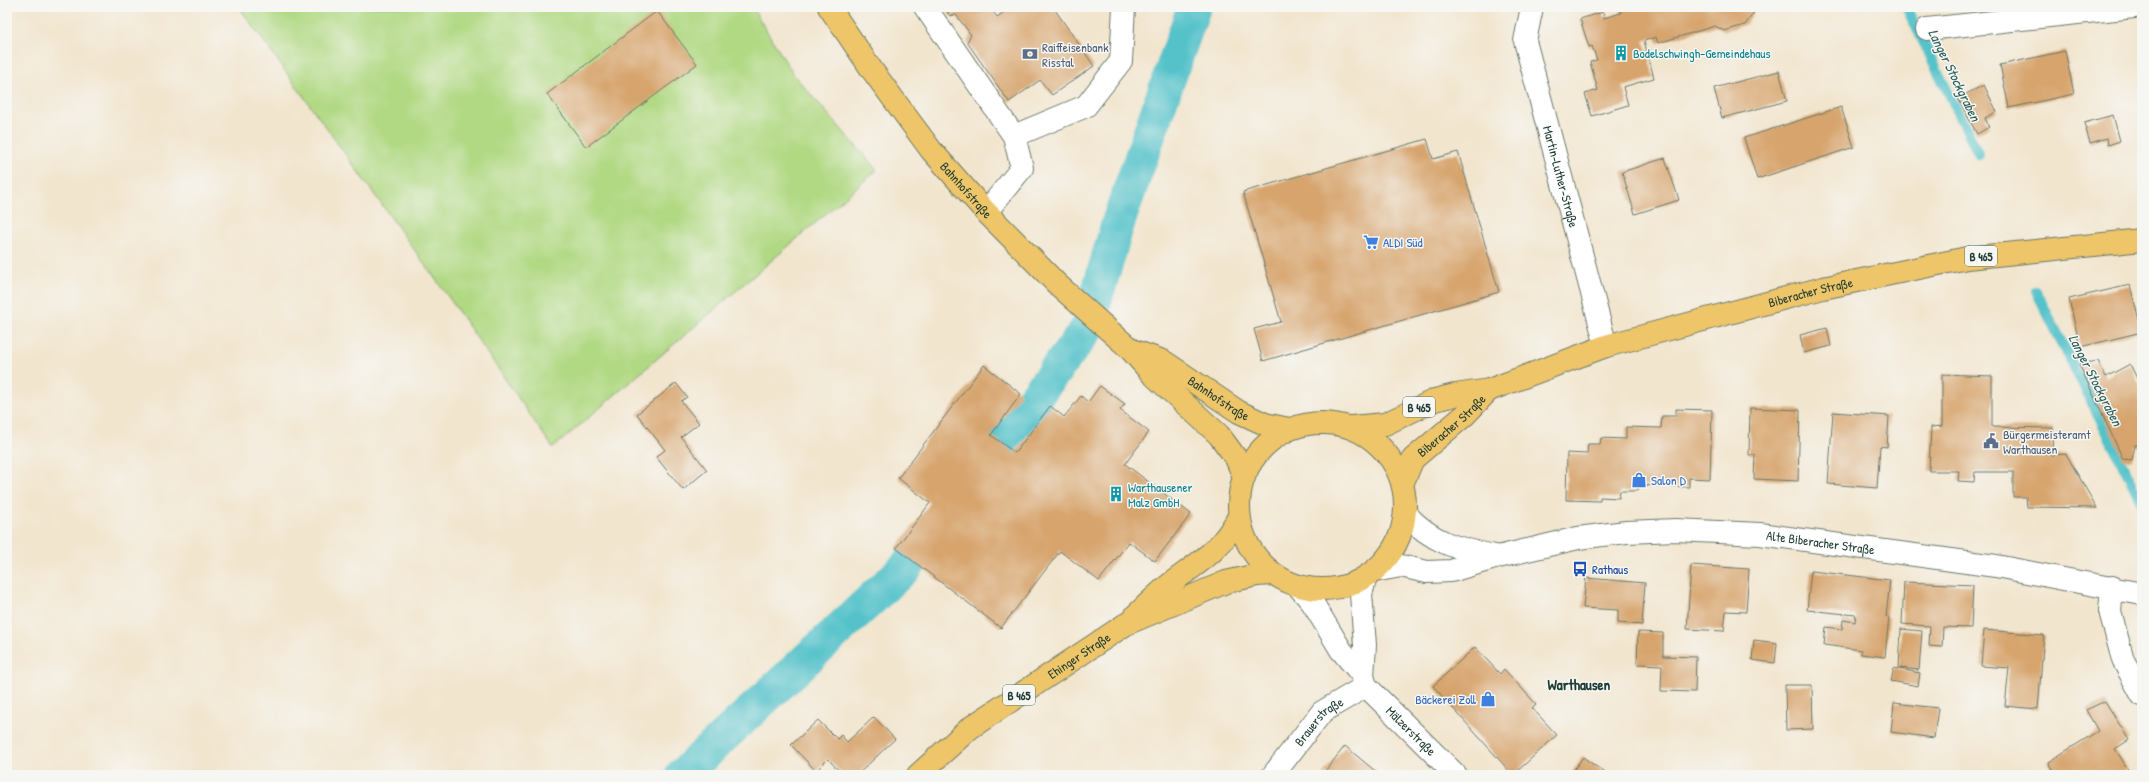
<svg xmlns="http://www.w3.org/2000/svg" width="2149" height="782" font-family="'Patrick Hand',sans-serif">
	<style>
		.green { fill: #b1d983; stroke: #688b5c }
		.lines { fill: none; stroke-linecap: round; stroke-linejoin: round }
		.stream { stroke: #54c2ca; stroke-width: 10 }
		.canal { stroke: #54c2ca; stroke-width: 34 }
		.building { fill: #d7a46d }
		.minor-casing { stroke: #69786a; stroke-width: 24 }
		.major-casing { stroke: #69786a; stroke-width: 24 }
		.minor { stroke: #fff; stroke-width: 22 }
		.major { stroke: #eec569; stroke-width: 22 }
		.labels { text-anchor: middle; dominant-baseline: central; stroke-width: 3; stroke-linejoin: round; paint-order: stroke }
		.shield { fill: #f6f6f2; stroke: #60746d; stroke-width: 1 }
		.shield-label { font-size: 12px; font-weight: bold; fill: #1f3d34 }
		.service-label { font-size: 13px; fill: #4e5e75; stroke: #f6f6f2; text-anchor: start }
		.culture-label { font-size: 13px; fill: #0d838f; stroke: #f6f6f2; text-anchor: start }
		.street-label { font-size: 13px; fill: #1f3d34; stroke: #f6f6f2 }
		.shop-label { font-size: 13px; fill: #366cbe; stroke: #f6f6f2; text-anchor: start }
		.transit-label { font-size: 13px; fill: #164399; stroke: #f6f6f2; text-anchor: start }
		.water-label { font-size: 14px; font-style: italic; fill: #2c5e5a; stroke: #f6f6f2 }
		.quarter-label { font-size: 15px; font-weight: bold; fill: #1f3d34; stroke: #f6f6f2 }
	</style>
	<rect width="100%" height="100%" fill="#f6f6f2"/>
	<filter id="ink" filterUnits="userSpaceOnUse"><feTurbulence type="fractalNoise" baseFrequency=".025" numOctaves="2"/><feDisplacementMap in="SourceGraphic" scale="8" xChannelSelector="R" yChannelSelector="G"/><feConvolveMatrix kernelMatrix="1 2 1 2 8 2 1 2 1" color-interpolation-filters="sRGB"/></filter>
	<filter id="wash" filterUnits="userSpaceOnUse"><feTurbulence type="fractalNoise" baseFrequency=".012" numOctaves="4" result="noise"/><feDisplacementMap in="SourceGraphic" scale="16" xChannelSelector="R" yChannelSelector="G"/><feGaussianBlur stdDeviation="0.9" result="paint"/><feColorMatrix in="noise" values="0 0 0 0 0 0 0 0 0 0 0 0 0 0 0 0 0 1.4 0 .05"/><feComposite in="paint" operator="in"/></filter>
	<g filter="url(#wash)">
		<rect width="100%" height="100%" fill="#f2e5ce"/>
		<path class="green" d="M239,7H752L793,74L877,170L553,448L447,295Z"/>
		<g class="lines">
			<g class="stream">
				<path d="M1906,7L1979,155"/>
				<path d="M2036,291L2142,503"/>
			</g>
			<g class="canal">
				<path d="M973,479L1087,329L1118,223L1194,7"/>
				<path d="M682,775L905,568L940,523"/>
			</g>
		</g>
		<g id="blocks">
			<g class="building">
				<path d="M944,7H990L997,17L1011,7H1053L1094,66L1052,95L1040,80L1009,102L967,42L971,35L956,15L950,16Z"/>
				<path d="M1619,7H1754L1753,14L1745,25L1724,31L1715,26L1658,43L1656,37L1644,41L1654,78L1623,87L1628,105L1592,116L1585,94L1598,90L1590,62L1597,60L1592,46L1589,47L1580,19L1603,12L1604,18L1621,13Z"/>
				<path d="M657,11L697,64L586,147L547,94Z"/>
				<path d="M2065,51L2074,94L2009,108L2000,65Z"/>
				<path d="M1779,71L1787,101L1722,118L1714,88Z"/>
				<path d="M1984,85L1997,112L1985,118L1989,127L1977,134L1958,98Z"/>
				<path d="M1841,107L1854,147L1757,179L1744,138Z"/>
				<path d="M2113,115L2120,141L2108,145L2107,138L2090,143L2084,123Z"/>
				<path d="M1427,139L1433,159L1458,152L1499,292L1263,361L1254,329L1281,322L1243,192Z"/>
				<path d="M1665,158L1679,200L1635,214L1622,172Z"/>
				<path d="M2130,285L2142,332L2080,347L2069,299Z"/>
				<path d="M1827,328L1831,346L1804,353L1800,335Z"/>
				<path d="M2098,361L2106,377L2130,364L2142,389V446L2135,445L2132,460L2123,459L2079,364Z"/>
				<path d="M984,365L1021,394L991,435L1015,453L1050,406L1064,417L1081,396L1088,402L1100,386L1125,404L1120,410L1149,432L1125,464L1191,514L1155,561L1129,542L1099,581L1060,551L1001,628L896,548L930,503L898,478Z"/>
				<path d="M1942,374L1992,376V427L2053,428L2052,455L2066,454L2097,508L2027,507L2026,497H2013V472H1975L1974,482L1958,481L1959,471H1929L1931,427L1942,426Z"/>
				<path d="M676,383L687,397L681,401L699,423L681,437L707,470L683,490L656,457L665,450L637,414Z"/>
				<path d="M1750,408L1800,410L1798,481L1754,479L1755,455H1749Z"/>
				<path d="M1676,409L1712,410L1710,479L1689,478V487L1638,485V491H1620L1619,498L1600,497V501L1566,500L1567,453L1587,454L1588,444H1600L1601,438L1626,439V427L1661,428L1662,416H1676Z"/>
				<path d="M1833,412L1889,416L1887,447L1880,446L1877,488L1828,484Z"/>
				<path d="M1691,565L1749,569L1746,612L1726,611L1724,631L1687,629Z"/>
				<path d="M1811,571L1890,580L1886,617H1889L1885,657L1861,654V650L1824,645L1826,627L1842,629L1843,620L1855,622L1856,615L1807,610Z"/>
				<path d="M1586,578L1645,583L1642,625L1618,623V610L1583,608Z"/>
				<path d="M1904,582L1973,585L1971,628L1943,627L1942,647L1929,646L1930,626L1902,624Z"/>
				<path d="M1901,629L1922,631L1919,670L1899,668Z"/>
				<path d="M1984,630L2044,635L2038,709L2005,706L2009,668L1981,666Z"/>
				<path d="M1638,632L1663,633V656L1696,657L1695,692L1661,691L1662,665L1637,664Z"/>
				<path d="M1754,640L1777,643L1775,663L1752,660Z"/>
				<path d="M1475,647L1500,674L1504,669L1536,704L1532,708L1557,735L1513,775L1433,686Z"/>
				<path d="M1894,668L1920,673L1918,686L1891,681Z"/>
				<path d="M1785,685H1812L1813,729L1786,730Z"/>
				<path d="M2105,701L2129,740L2115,749L2128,769L2119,775H2055L2048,762L2098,731L2086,710Z"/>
				<path d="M1894,703L1938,708L1934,738L1891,732Z"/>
				<path d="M874,717L895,739L857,775H843L828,759L816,771L791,745L818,720L837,739L841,735L847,742Z"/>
				<path d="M1345,746L1380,775H1322Z"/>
				<path d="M1583,757L1608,775H1570Z"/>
			</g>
		</g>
	</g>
	<g filter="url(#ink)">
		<use href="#blocks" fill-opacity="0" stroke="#69786a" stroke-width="1"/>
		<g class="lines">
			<g class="minor-casing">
				<g id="minor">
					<path d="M925,7L1014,136L1022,168L986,212"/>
					<path id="s1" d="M1532,7L1525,41L1606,346"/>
					<path d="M1927,29L2134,7"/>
					<path d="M1014,136L1086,106L1121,61L1124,7"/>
					<path d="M1406,514C1432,543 1458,549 1495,556"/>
					<path id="s2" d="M1374,571L1401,566L1427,572L1451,571L1498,557L1578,538L1626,532L1676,530L1760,534L1996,566L2142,594"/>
					<path id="s3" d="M1366,577L1361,594L1365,645L1363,676L1366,686L1456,775"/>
					<path d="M1298,586L1312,602L1341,650L1363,676"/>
					<path d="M2112,587L2110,611L2123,660L2142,695"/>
					<path id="s4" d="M1273,775L1322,712L1366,686"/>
				</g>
			</g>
			<g class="major-casing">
				<g id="major">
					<path id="s5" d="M829,7L872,70L931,150L986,212L1057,284L1130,349L1152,374L1219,435L1236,458L1244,477"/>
					<path id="s6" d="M1132,350L1163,361L1239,412L1265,424L1289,429"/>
					<circle cx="1322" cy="506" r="83"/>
					<path id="s7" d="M1351,427L1385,424L1435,400L1455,395L1489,390L1606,346L1823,288L1967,258L2142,240"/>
					<path id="s8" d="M1403,482L1413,459L1466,414L1489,390"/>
					<path d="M1136,615C1147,605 1158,593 1170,584C1200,561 1221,551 1239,516"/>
					<path id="s9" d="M918,775L970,728L1126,624L1226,582L1257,575L1274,574"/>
				</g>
			</g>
			<use href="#minor" class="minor"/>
			<use href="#major" class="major"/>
		</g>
	</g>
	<defs>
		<g id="building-bare" transform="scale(1.2)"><path d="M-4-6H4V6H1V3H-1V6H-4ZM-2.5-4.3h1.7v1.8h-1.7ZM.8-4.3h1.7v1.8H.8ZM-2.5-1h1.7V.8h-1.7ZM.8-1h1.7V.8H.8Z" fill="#0f9aa8" stroke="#f6f6f2" stroke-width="2.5" paint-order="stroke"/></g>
		<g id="bank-bare" transform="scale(1.2)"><path d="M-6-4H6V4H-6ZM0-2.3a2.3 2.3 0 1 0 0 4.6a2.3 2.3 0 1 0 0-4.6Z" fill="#5c6f8a" stroke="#f6f6f2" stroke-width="2.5" paint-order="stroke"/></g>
		<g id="supermarket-bare" transform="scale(1.2)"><path d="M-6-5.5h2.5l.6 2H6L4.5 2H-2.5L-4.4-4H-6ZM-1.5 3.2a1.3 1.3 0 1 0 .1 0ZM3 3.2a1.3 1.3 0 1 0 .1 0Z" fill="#3f7fe0" stroke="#f6f6f2" stroke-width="2.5" paint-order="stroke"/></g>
		<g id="civic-bare" transform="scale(1.2)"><path d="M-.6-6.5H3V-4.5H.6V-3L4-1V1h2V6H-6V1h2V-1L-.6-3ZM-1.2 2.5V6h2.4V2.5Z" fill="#5c6f8a" stroke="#f6f6f2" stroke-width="2.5" paint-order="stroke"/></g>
		<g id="shop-bare" transform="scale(1.2)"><path d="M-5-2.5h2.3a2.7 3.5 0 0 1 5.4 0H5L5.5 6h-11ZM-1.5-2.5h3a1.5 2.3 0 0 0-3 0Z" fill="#3f7fe0" stroke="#f6f6f2" stroke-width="2.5" paint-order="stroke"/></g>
		<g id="bus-bare" transform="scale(1.2)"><path d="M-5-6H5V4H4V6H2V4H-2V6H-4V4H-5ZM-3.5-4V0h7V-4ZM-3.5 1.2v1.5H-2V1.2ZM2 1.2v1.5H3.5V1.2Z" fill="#1a4fb4" stroke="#f6f6f2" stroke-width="2.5" paint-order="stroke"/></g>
	</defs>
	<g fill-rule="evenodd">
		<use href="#building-bare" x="1621" y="53"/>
		<use href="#bank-bare" x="1030" y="54"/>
		<use href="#supermarket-bare" x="1371" y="242"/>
		<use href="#civic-bare" x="1991" y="441"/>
		<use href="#shop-bare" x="1639" y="480"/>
		<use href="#building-bare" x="1116" y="494"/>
		<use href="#bus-bare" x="1580" y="569"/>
		<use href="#shop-bare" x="1488" y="699"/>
	</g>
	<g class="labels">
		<g class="shield">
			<rect x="1965" y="246" width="32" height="20" rx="3"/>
			<rect x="1403" y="397" width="32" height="20" rx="3"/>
			<rect x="1003" y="685" width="32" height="20" rx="3"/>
		</g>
		<g class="shield-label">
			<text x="1981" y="256">B 465</text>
			<text x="1419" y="407">B 465</text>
			<text x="1019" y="695">B 465</text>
		</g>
		<g class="service-label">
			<text x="1042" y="47">Raiffeisenbank<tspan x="1042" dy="15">Risstal</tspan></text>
			<text x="2003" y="434">Bürgermeisteramt<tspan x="2003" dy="15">Warthausen</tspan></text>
		</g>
		<g class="culture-label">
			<text x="1633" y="53">Bodelschwingh-Gemeindehaus</text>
			<text x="1128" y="487">Warthausener<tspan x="1128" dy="15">Malz GmbH</tspan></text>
		</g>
		<g class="street-label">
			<text stroke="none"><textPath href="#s1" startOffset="175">Martin-Luther-Straße</textPath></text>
			<text stroke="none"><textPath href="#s5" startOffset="229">Bahnhofstraße</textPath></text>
			<text stroke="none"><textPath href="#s7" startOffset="481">Biberacher Straße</textPath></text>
			<text stroke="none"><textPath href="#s6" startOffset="100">Bahnhofstraße</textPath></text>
			<text stroke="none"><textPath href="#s8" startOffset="76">Biberacher Straße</textPath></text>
			<text stroke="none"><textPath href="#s2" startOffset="453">Alte Biberacher Straße</textPath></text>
			<text stroke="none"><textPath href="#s9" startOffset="201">Ehinger Straße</textPath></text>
			<text stroke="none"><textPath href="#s4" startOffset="71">Brauerstraße</textPath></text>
			<text stroke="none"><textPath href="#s3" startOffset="174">Mälzerstraße</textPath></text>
		</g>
		<g class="shop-label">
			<text x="1383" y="242">ALDI Süd</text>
			<text x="1651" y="480">Salon D</text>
			<text x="1476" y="699" text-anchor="end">Bäckerei Zoll</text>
		</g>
		<g class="transit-label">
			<text x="1592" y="569">Rathaus</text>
		</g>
		<g class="water-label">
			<text transform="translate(1955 75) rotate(64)">Langer Stockgraben</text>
			<text transform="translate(2096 380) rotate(63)">Langer Stockgraben</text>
		</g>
		<g class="quarter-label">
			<text x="1579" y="684">Warthausen</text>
		</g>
	</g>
	<rect width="2149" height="782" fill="none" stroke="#f6f6f2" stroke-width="24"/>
</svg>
